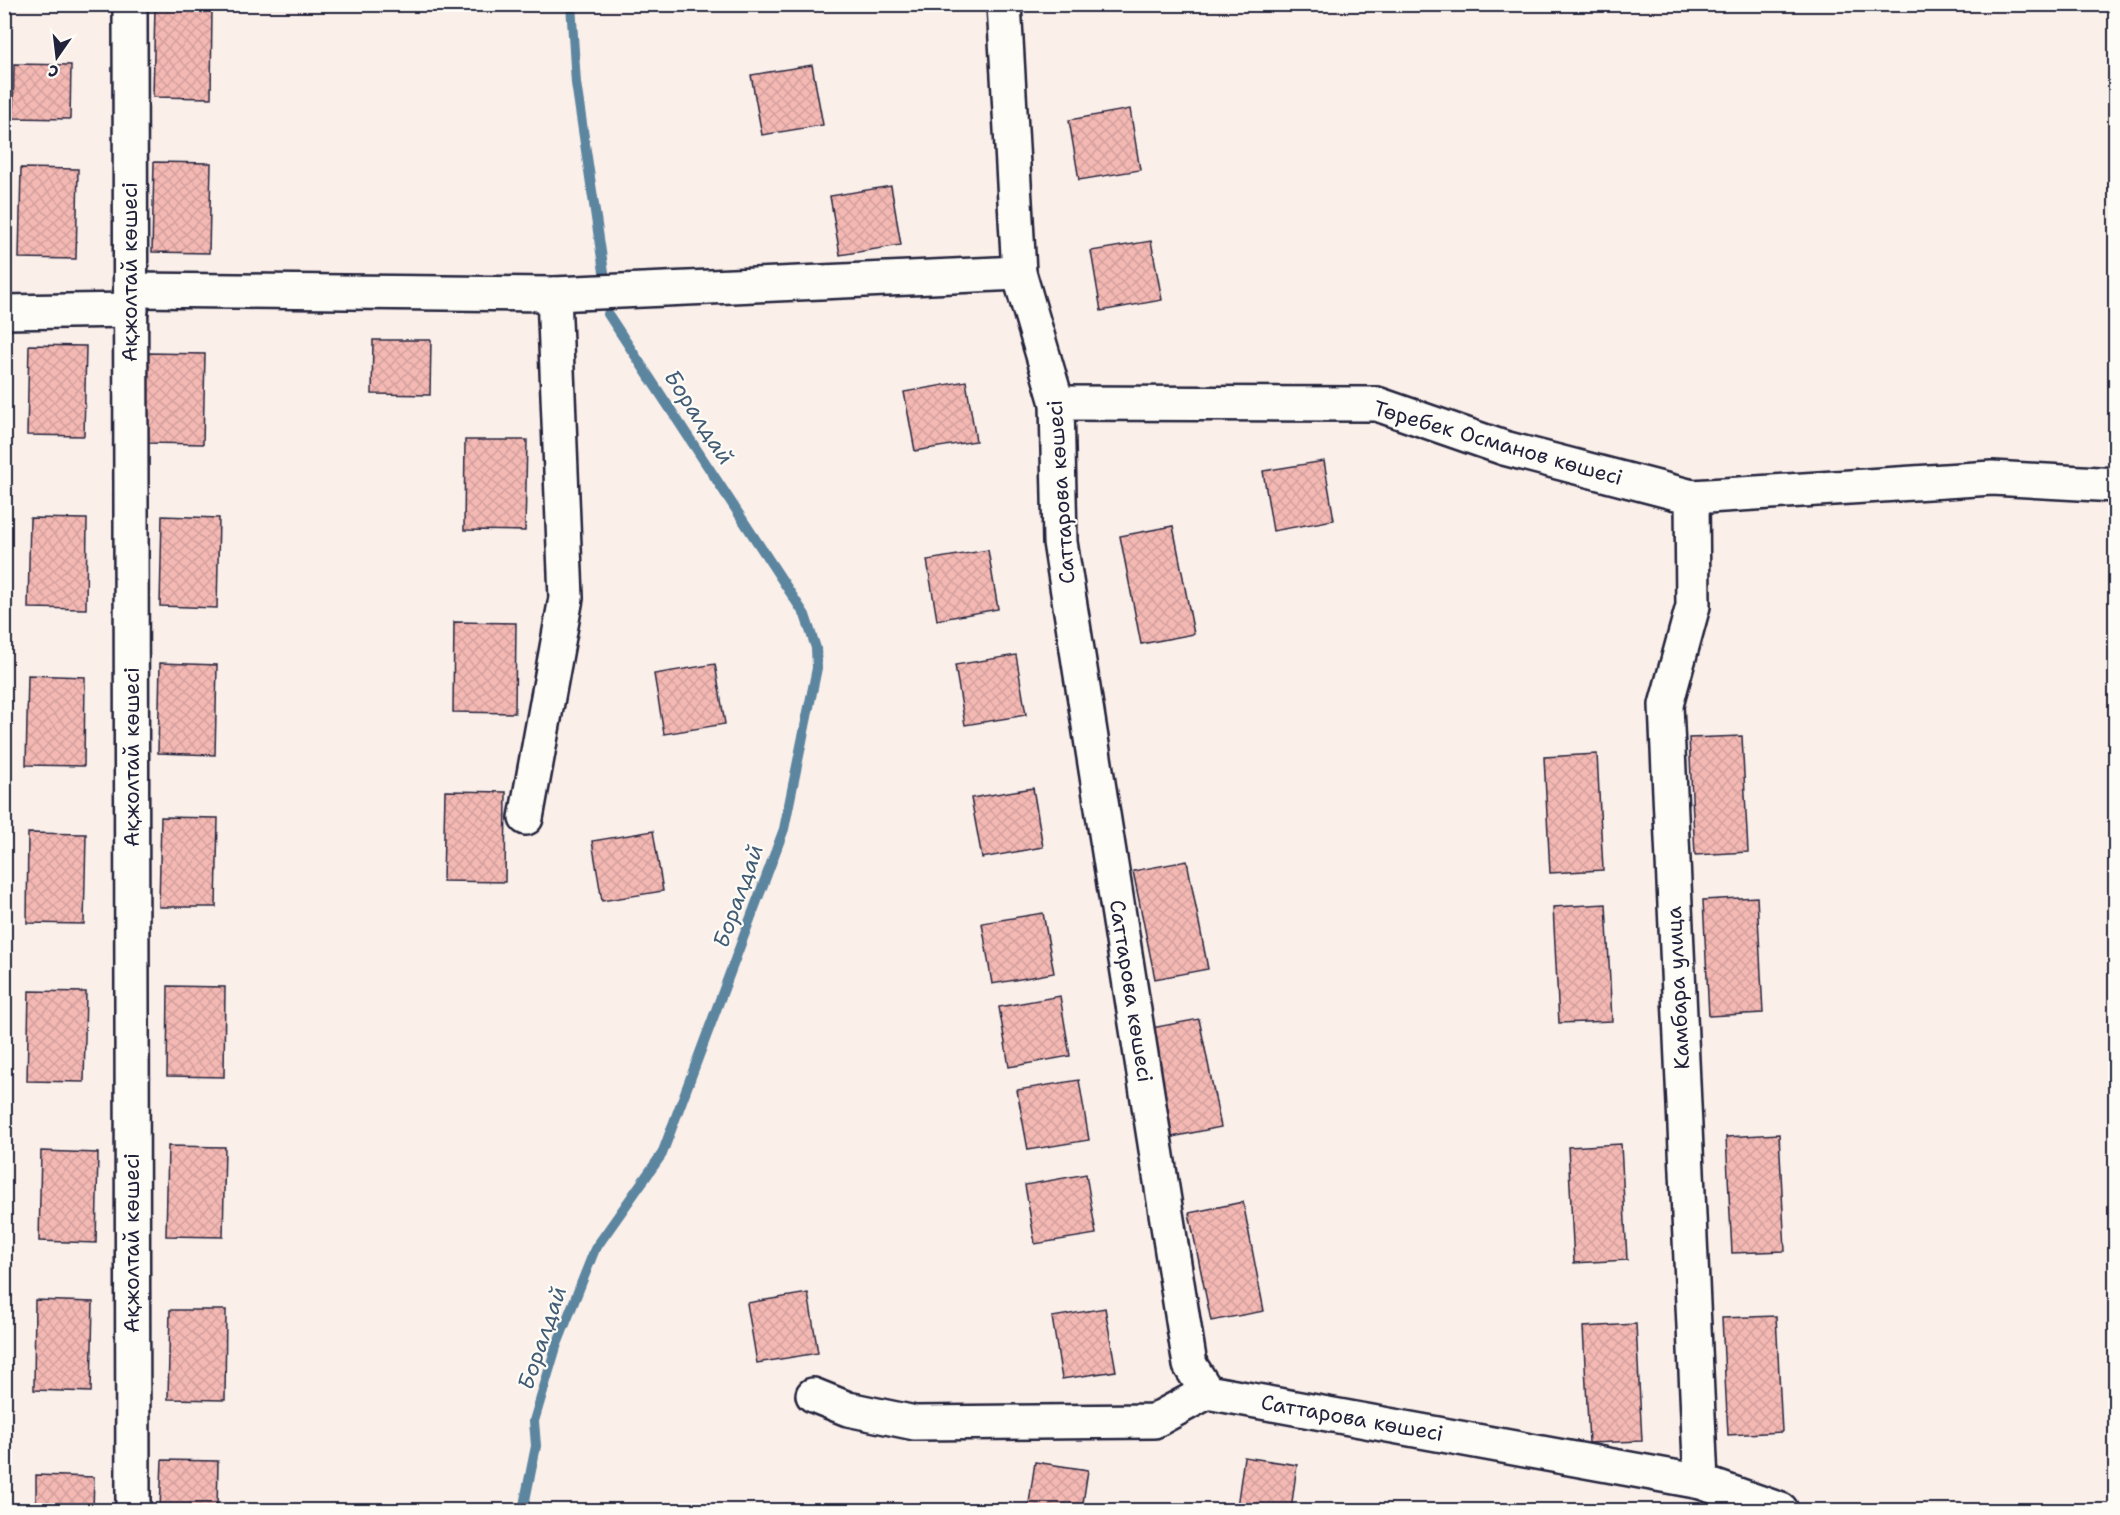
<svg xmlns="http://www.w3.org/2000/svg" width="2120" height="1515" font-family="'Shantell Sans',sans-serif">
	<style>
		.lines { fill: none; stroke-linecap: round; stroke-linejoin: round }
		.stream { stroke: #5b859f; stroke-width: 10 }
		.building { fill: url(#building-cross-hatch); stroke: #22223b; stroke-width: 1.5 }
		.street-casing { stroke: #22223b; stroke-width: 38 }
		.street { stroke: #fdfcf7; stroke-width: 33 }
		.labels { text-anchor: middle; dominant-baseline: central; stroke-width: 4.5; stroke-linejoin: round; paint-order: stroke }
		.street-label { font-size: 21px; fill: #22223b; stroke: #fdfcf7 }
		.water-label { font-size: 22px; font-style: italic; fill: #435c75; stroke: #fdfcf7 }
	</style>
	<defs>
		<pattern id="building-cross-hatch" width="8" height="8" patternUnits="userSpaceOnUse" patternTransform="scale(1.5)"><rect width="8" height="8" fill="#f5b9b4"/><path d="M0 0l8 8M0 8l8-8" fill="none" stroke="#d29f9c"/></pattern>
	</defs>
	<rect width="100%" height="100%" fill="#fbefea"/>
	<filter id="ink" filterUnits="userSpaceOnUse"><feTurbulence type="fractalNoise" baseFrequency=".0167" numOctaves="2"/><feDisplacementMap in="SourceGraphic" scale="12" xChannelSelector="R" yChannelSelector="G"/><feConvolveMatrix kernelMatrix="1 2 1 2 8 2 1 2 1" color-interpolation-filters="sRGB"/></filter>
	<g filter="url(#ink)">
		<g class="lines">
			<g class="stream">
				<path d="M571,4L576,83L604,272"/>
				<path d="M523,1510L536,1446L534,1421L556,1347L595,1249L662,1154L784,829L817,668L816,648L805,615L608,314"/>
			</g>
		</g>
		<g class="building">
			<path d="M155,7L212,8L211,98L153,97Z"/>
			<path d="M14,64L71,65L70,119L13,118Z"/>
			<path d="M812,65L823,125L762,135L751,75Z"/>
			<path d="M1130,109L1140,170L1079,180L1069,120Z"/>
			<path d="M154,162L211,163L209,253L152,252Z"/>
			<path d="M21,168L78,169L76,259L19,258Z"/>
			<path d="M891,186L901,245L840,255L830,196Z"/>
			<path d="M1151,241L1162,300L1101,311L1091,251Z"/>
			<path d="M373,340H431L430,395L372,394Z"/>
			<path d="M29,345L86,346L84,436L27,435Z"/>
			<path d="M148,353L205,354L203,444L146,443Z"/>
			<path d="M966,381L976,441L915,451L904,392Z"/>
			<path d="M465,440H527L525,531L464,530Z"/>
			<path d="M1324,461L1334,520L1273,531L1263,471Z"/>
			<path d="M162,516L219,518L217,608L160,606Z"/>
			<path d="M30,518L87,519L86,609L28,608Z"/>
			<path d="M1173,526L1194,634L1141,644L1120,536Z"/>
			<path d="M988,550L998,609L937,620L927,560Z"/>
			<path d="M454,622L516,623L515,713L453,712Z"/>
			<path d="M1016,655L1026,715L965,725L955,665Z"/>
			<path d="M160,663L217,665L215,755L158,753Z"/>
			<path d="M715,664L725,724L664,734L654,674Z"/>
			<path d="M28,675L85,677L84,766L26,765Z"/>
			<path d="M1742,736L1748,852L1695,855L1689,738Z"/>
			<path d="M1597,754L1603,870L1550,873L1544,757Z"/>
			<path d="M1033,788L1043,847L982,858L971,798Z"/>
			<path d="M445,791L506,792L505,882L443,881Z"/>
			<path d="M161,817L218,818L216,907H159Z"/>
			<path d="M653,831L663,891L602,901L592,841Z"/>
			<path d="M28,833L86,834L84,924L27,923Z"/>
			<path d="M1187,861L1208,969L1155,979L1133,871Z"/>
			<path d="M1757,897L1763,1013L1709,1016L1703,900Z"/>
			<path d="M1606,904L1612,1021L1559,1023L1553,907Z"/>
			<path d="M1043,913L1054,973L992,984L982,923Z"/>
			<path d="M168,986L225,987L224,1077L167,1076Z"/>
			<path d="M29,991L86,992L84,1082L27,1081Z"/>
			<path d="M1060,996L1070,1056L1009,1067L999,1007Z"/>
			<path d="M1199,1019L1221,1127L1167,1138L1146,1029Z"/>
			<path d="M1079,1080L1089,1140L1028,1150L1017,1090Z"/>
			<path d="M1779,1134L1785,1251L1732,1253L1726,1137Z"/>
			<path d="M1621,1144L1627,1260L1574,1263L1568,1147Z"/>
			<path d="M168,1146L225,1147L223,1237L166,1236Z"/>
			<path d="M41,1151L98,1153L96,1243L39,1241Z"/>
			<path d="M1086,1174L1096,1234L1035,1244L1025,1185Z"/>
			<path d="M1243,1202L1264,1311L1211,1321L1189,1213Z"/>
			<path d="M808,1293L818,1353L757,1363L747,1303Z"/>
			<path d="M35,1300L93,1302L91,1392L34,1390Z"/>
			<path d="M1105,1308L1116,1371L1062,1379L1052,1317Z"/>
			<path d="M170,1310H226L225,1400L168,1399Z"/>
			<path d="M1776,1316L1782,1432L1728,1435L1722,1318Z"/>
			<path d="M1636,1324L1642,1441L1589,1443L1583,1327Z"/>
			<path d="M1244,1457L1297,1465L1291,1510H1261L1237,1507Z"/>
			<path d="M162,1460L218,1461L217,1510H160Z"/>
			<path d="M1035,1462L1088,1470L1082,1510H1028Z"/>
			<path d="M36,1475L94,1477L93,1510H36Z"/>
		</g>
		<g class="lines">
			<g class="street-casing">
				<g id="street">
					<path d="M130,4L133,1510"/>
					<path d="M1004,4L1019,273L1057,403L1060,542L1190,1365L1207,1392L1701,1482L1781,1510"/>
					<path d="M131,290L554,294L1019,273"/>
					<path d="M4,312L131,310"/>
					<path d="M1057,403L1377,404L1504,448L1692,497L1992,478L2116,485"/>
					<path d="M1692,497L1693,606L1666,705L1701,1482"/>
					<path d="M526,818L566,598L554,294"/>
					<path d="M813,1395L848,1409L915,1423L1154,1421L1207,1392"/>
				</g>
			</g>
			<use href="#street" class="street"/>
		</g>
	</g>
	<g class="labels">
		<g class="street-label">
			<text transform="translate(130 272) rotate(-90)">Ақжолтай көшесі</text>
			<text transform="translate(1498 443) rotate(16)">Төребек Османов көшесі</text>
			<text transform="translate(1061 492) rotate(-94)">Саттарова көшесі</text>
			<text transform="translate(132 757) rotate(-90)">Ақжолтай көшесі</text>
			<text transform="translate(1678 988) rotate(-93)">Камбара улица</text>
			<text transform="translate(1131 991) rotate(81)">Саттарова көшесі</text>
			<text transform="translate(132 1243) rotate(-90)">Ақжолтай көшесі</text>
			<text transform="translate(1352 1418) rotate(10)">Саттарова көшесі</text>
		</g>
		<g class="water-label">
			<text transform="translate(699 417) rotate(57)">Боралдай</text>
			<text transform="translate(738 896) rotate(-70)">Боралдай</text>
			<text transform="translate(542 1338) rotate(-71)">Боралдай</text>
		</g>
	</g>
	<rect width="2120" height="1515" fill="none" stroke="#fdfcf7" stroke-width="24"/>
	<rect x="12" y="12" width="2096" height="1491" fill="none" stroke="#22223b" stroke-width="2" filter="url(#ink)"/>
	<g transform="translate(57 57) rotate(194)" stroke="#fdfcf7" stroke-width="4.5" paint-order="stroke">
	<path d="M0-4.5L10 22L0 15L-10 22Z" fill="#22223b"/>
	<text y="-9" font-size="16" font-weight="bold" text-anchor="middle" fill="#22223b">С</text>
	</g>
</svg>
